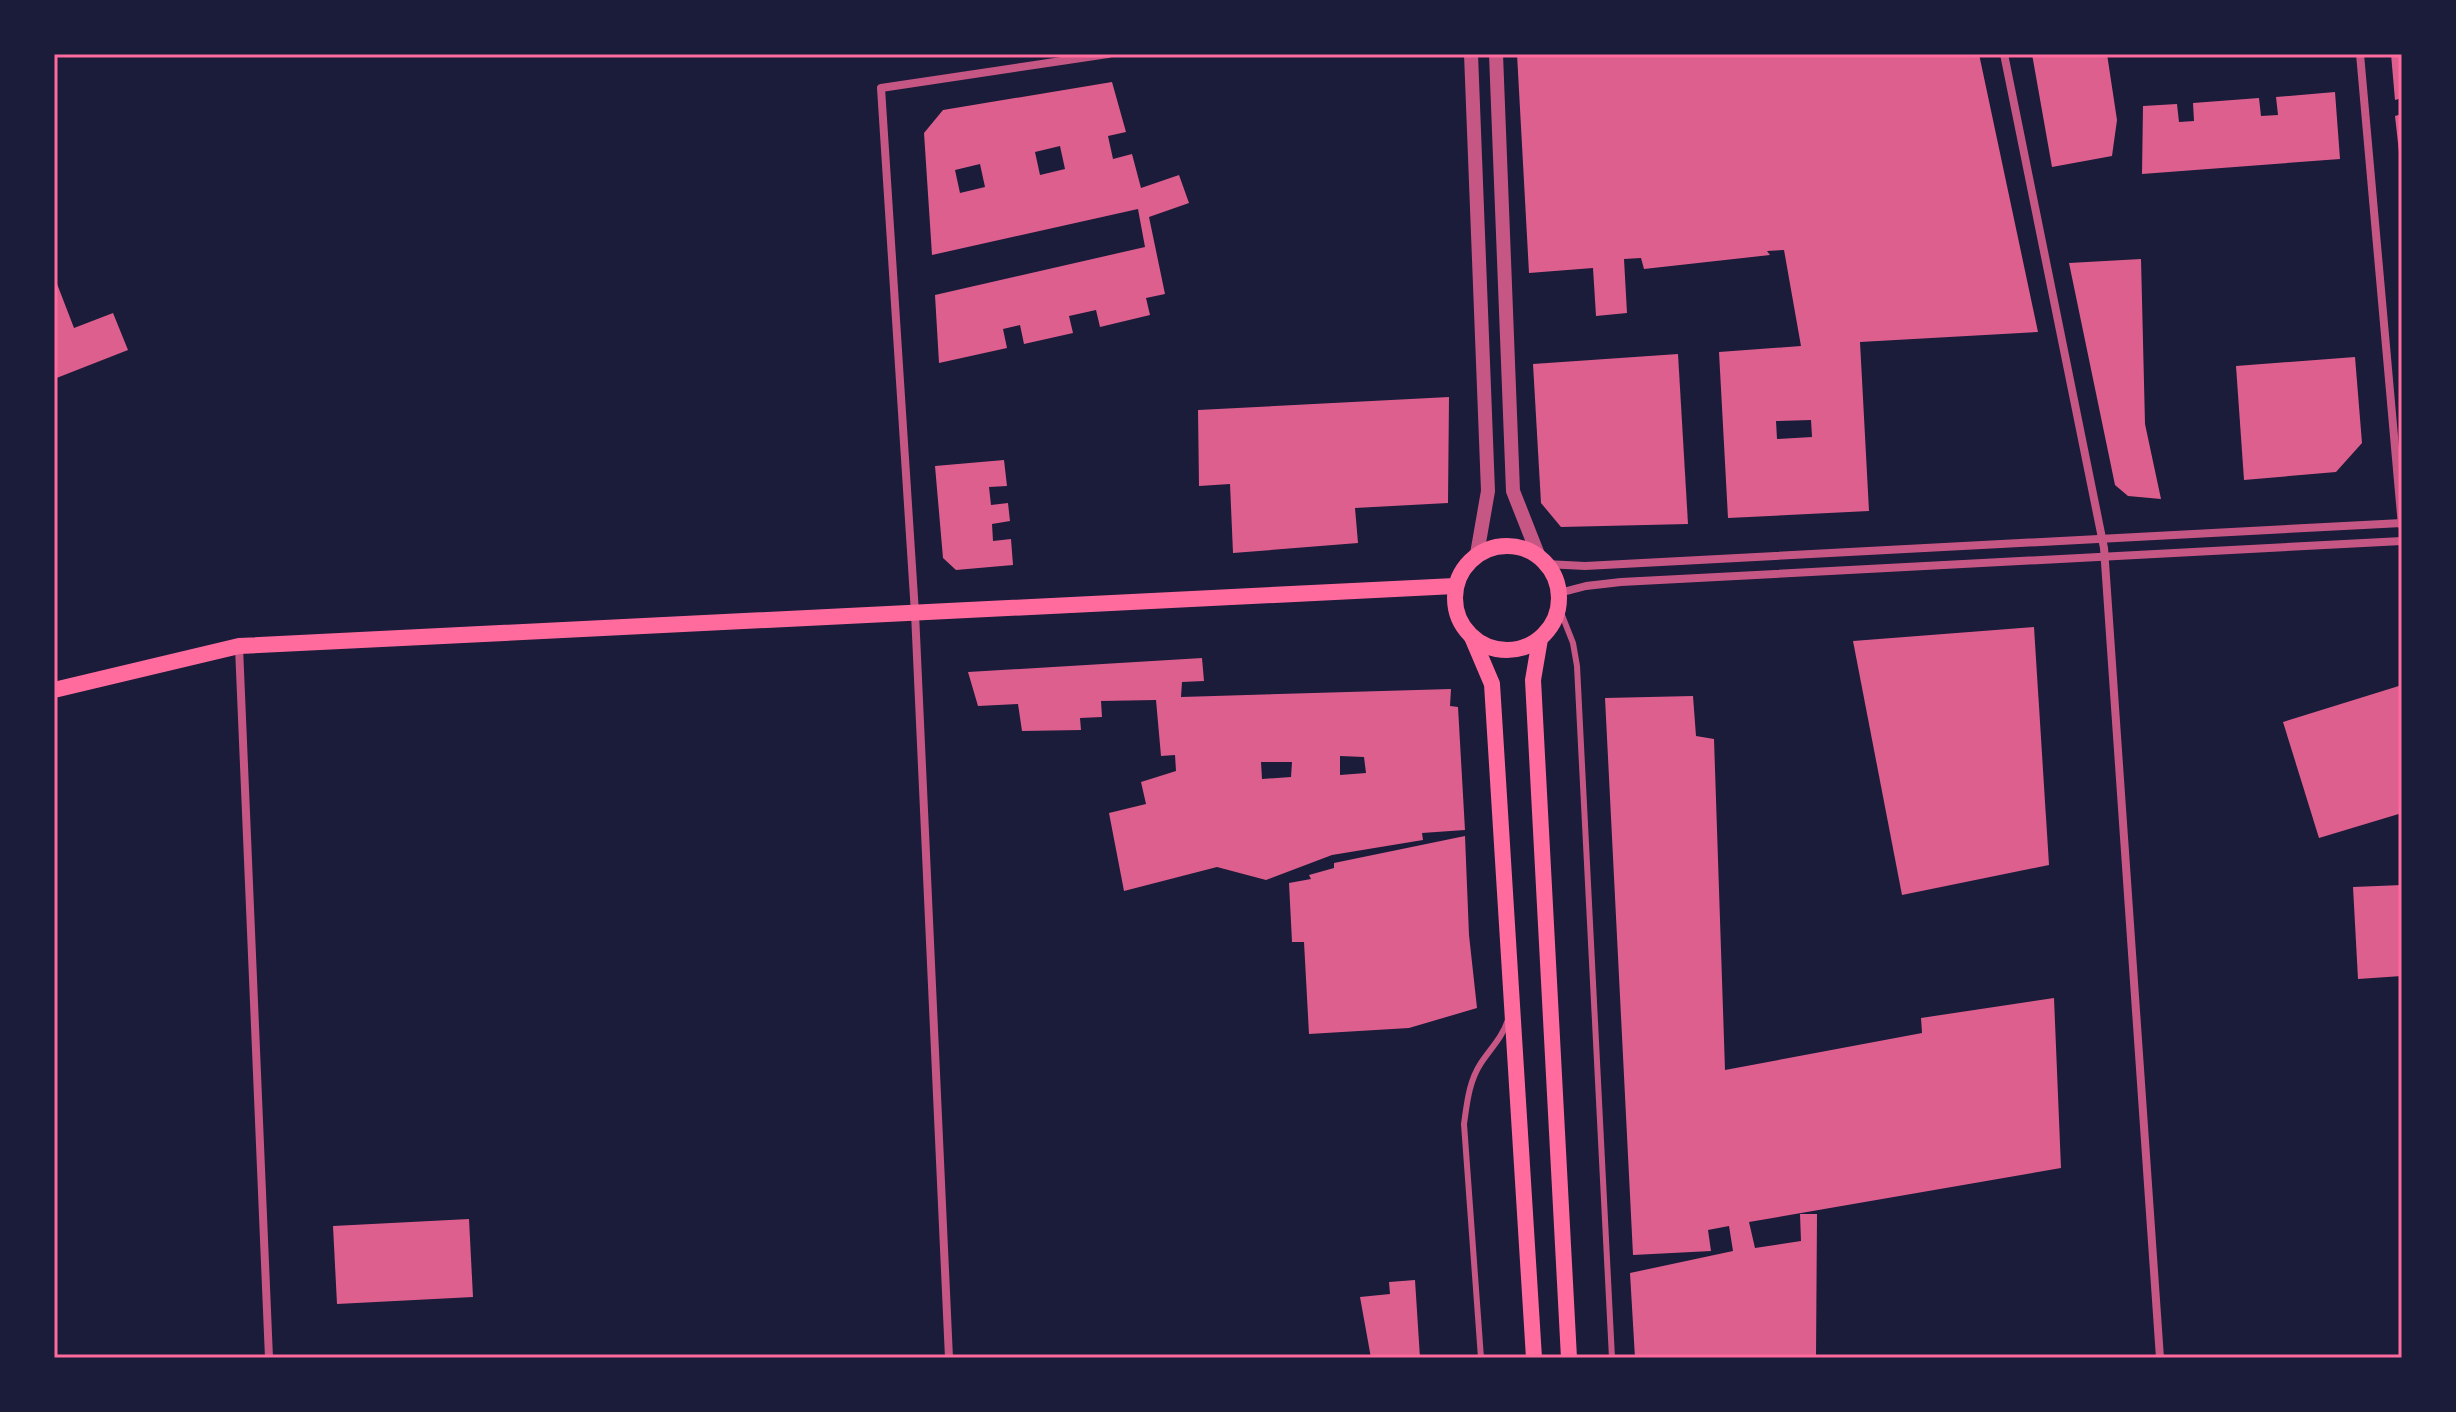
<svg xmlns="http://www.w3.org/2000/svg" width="2456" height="1412" font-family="Jost,sans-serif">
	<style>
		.building { fill: #dd5f8e; fill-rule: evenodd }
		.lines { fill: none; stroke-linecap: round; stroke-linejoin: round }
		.service { stroke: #c65784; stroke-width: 6 }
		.minor { stroke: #c65784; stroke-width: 8 }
		.tertiary { stroke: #c65784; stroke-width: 14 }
		.secondary { stroke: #ff6b9d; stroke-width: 16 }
		.neatline { fill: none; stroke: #ff6b9d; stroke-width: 3 }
	</style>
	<rect width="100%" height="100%" fill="#1b1b3a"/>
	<g class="building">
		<path d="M1517,54H1979L2038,332L1860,342L1869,511L1728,518L1719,352L1801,346L1784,250L1767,251L1770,255L1644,269L1641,258L1624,259L1627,313L1596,316L1593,268L1529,273ZM1811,420L1812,437L1777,439L1776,421Z"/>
		<path d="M2032,54H2107L2117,120L2112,156L2052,167Z"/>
		<path d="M2391,54H2402V98L2395,100Z"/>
		<path d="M1112,82L1126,132L1108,136L1113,159L1132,154L1141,188L1179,175L1189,203L1149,217L1165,294L1146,298L1150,315L1100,327L1096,310L1069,316L1073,333L1024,344L1020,325L1003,329L1007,348L939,363L935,295L1145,247L1138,209L932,255L924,133L943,110ZM1060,146L1065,169L1040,175L1035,152ZM980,164L985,187L960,193L955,170Z"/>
		<path d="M2335,92L2340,159L2142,174L2143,106L2177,104L2179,122L2194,121L2193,103L2259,98L2261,116L2278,115L2276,97Z"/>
		<path d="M2402,114V161H2400L2395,116Z"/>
		<path d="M2141,259L2145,424L2161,499L2128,496L2115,485L2069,263Z"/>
		<path d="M54,276L74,328L113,313L128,350L54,379Z"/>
		<path d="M1678,354L1688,524L1561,527L1541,503L1533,364Z"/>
		<path d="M2355,357L2362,443L2336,472L2244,480L2236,366Z"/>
		<path d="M1449,397L1448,503L1355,508L1358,543L1233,553L1230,484L1199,486L1198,410Z"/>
		<path d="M1004,460L1007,486L989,487L991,505L1008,503L1010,521L992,524L993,541L1011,539L1013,565L956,570L943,558L935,466Z"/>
		<path d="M2034,627L2049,865L1902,895L1853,641Z"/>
		<path d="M1202,658L1204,681L1182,682L1181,697L1451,689L1450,706L1458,707L1465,830L1422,833L1423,840L1332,855L1266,880L1217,867L1124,891L1109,813L1146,804L1141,782L1176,771L1175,755L1161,756L1156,700L1101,701L1102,717L1080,718L1081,730L1022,731L1018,704L978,706L968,672ZM1340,756L1364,757L1366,773L1340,775ZM1261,762H1292L1291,777L1262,779Z"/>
		<path d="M2402,685V813L2319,838L2283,722Z"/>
		<path d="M1693,696L1696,736L1714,739L1725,1070L1922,1033L1921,1018L2054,998L2061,1168L1749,1222L1755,1248L1801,1241L1800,1214H1817L1816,1358H1635L1630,1273L1733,1251L1729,1226L1708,1230L1711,1251L1633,1255L1605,698Z"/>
		<path d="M1465,836L1469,935L1477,1008L1409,1028L1309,1034L1304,942H1292L1289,883L1311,879L1309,875L1334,868V863Z"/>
		<path d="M2402,885V976L2358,979L2353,887Z"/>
		<path d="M469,1219L473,1297L337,1304L333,1226Z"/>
		<path d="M1415,1280L1420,1358H1371L1360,1297L1390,1294L1389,1282Z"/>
	</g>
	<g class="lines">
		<g class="service">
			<path d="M1558,605L1573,643L1577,666L1612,1358"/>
			<path d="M1481,1358L1464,1124C1467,1103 1469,1081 1481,1063C1491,1048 1502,1038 1508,1020"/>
		</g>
		<g class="minor">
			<path d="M2004,54L2104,548L2160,1358"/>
			<path d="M2360,54L2402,526"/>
			<path d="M1546,564L1585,566L2402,523"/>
			<path d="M1559,593L1586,586L1621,582L2402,541"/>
			<path d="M239,647L269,1358"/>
			<path d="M949,1358L915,613L881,88L1108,54"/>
		</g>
		<g class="tertiary">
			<path d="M1471,54L1488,491L1477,554"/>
			<path d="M1496,54L1513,491L1539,557"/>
		</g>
		<g class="secondary">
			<circle cx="1507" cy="598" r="52"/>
			<path d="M1472,637L1492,684L1534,1358"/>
			<path d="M1540,639L1533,680L1569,1358"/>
			<path d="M54,690L239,646L1455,586"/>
		</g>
	</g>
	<rect width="2456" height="1412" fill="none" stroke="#1b1b3a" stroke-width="112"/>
	<rect x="56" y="56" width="2344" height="1300" class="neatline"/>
</svg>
